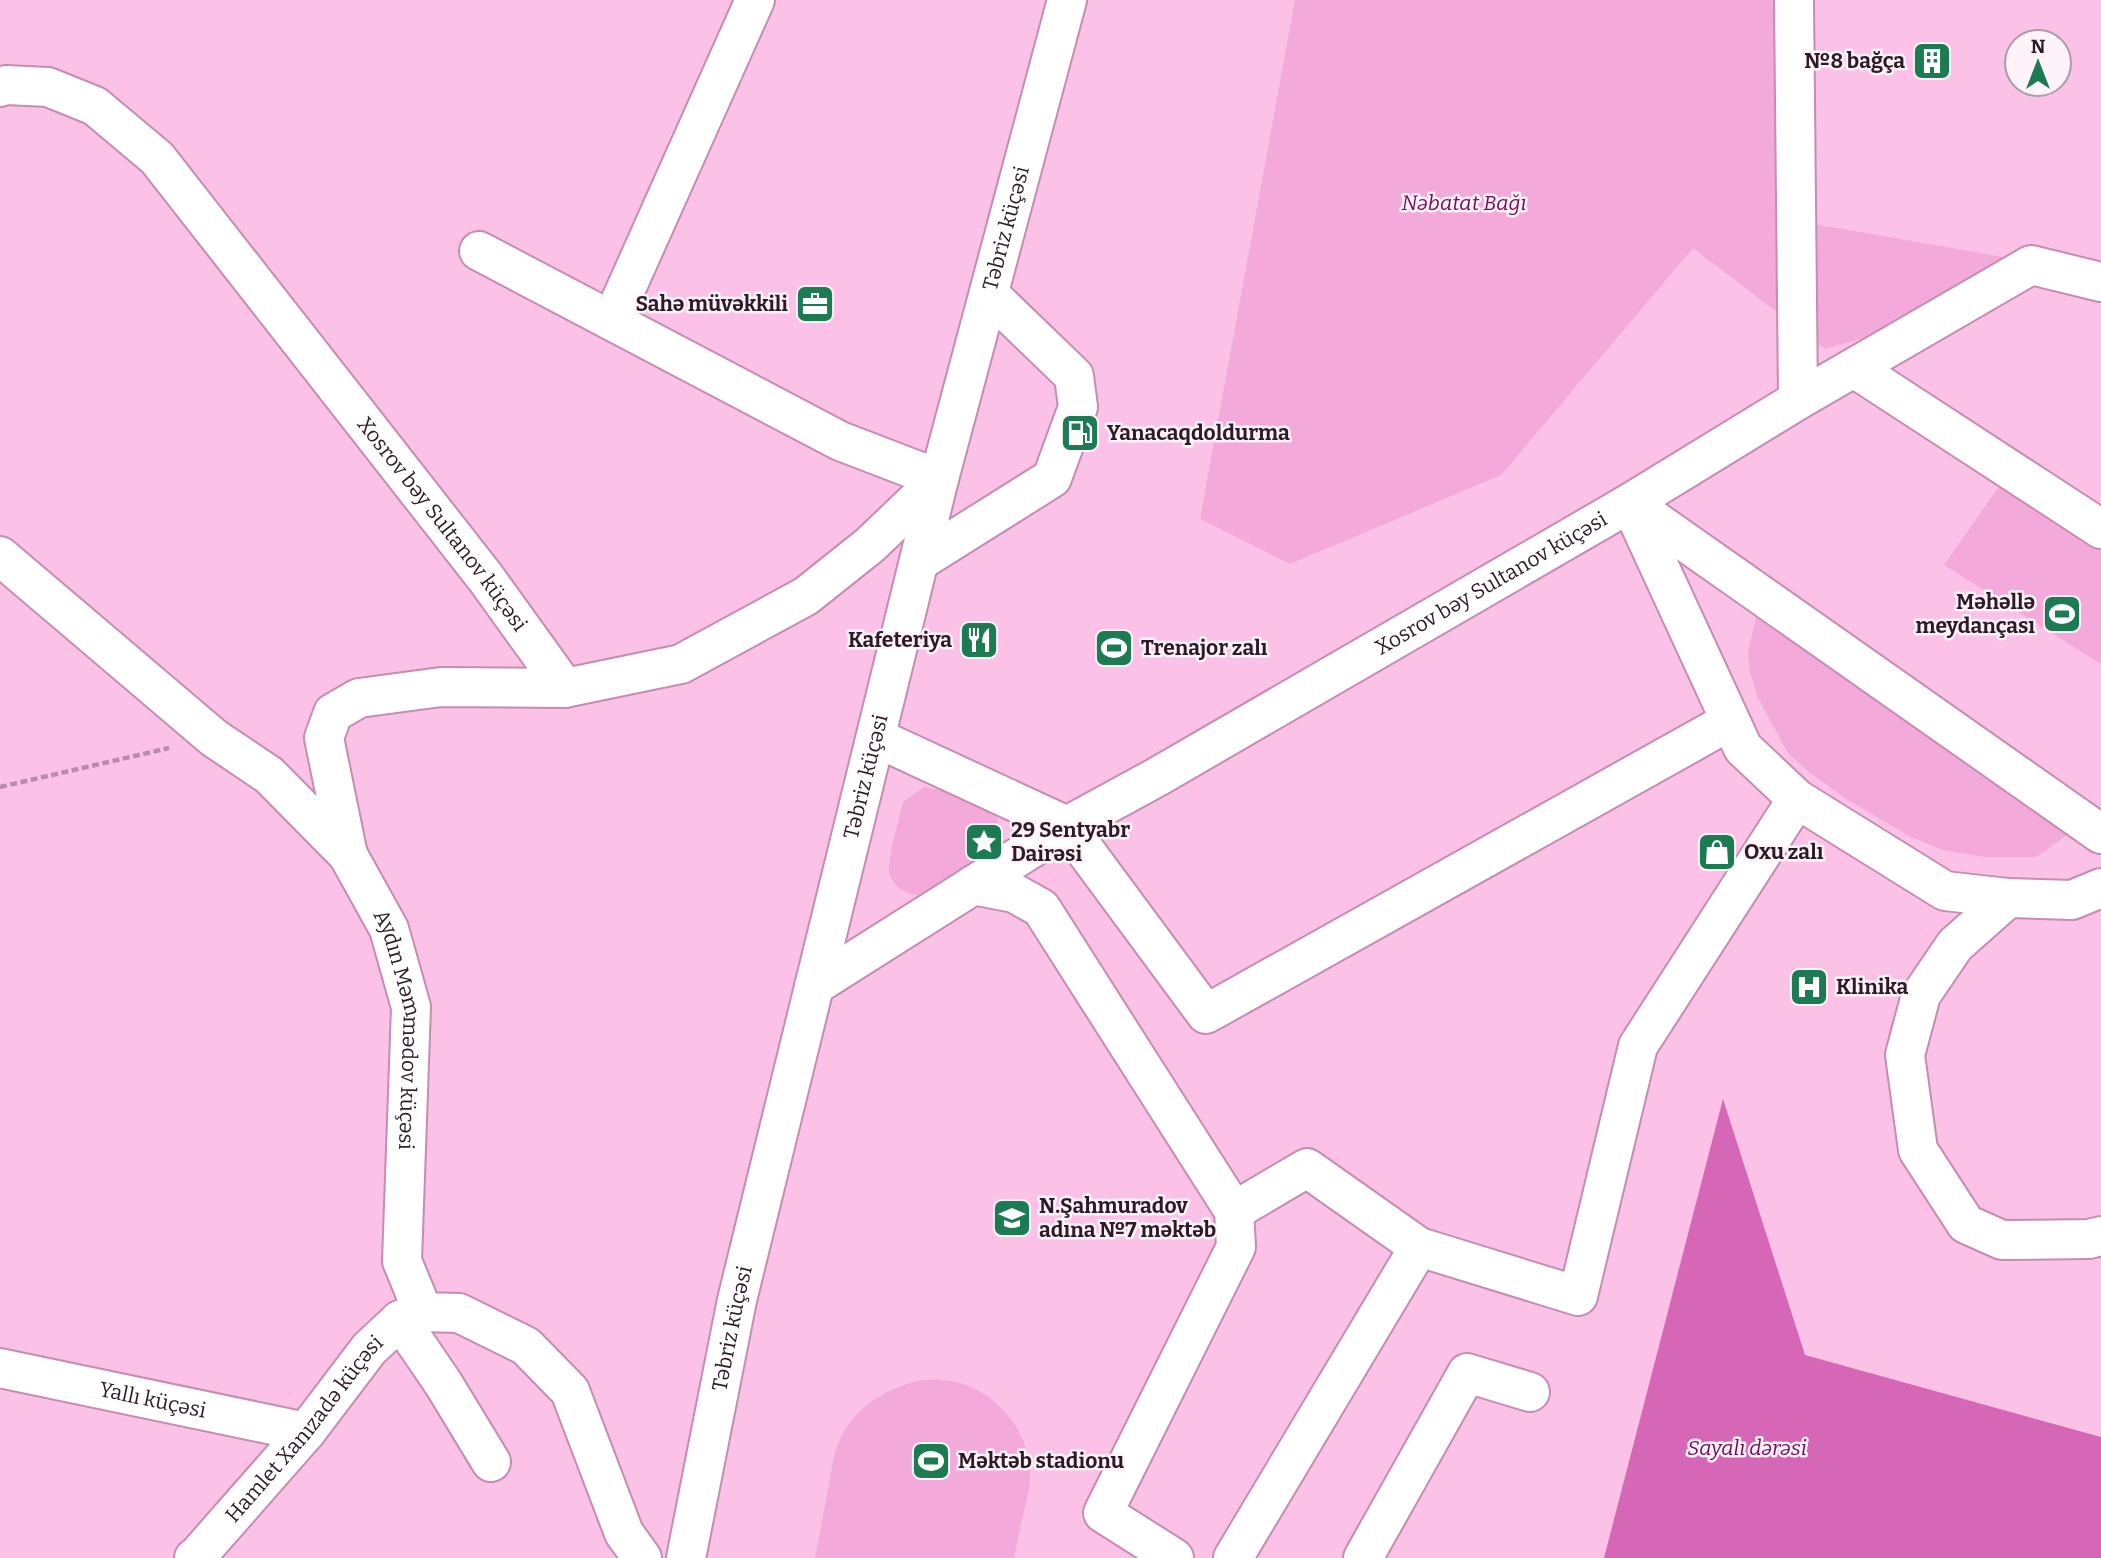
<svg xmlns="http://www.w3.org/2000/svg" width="2101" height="1558" font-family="Bitter,serif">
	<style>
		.green { fill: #f4a9db }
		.forest { fill: #d666b6 }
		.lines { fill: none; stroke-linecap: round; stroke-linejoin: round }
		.minor-casing { stroke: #c48db1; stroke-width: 42 }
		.major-casing { stroke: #c48db1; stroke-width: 42 }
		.path { stroke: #ba8caa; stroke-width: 4.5; stroke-dasharray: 7 3.5; stroke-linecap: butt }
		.minor { stroke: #fff; stroke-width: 38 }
		.major { stroke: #fff; stroke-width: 38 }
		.labels { text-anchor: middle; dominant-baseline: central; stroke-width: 5; stroke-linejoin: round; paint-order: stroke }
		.poi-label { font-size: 21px; font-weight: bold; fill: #2e1927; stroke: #fff3fa; text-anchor: start }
		.park-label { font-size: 21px; font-style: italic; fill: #740a5d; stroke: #fff3fa }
		.street-label { font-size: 21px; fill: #2e1927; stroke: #fff3fa }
	</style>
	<rect width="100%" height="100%" fill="#fbc1e7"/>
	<g class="green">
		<path d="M1295,0H1797L1786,219L2003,257L1885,332L1825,349L1693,248L1501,475L1290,564L1200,519Z"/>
		<path d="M2007,475L2101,536V664L1944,565Z"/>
		<path d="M1757,613L2067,835L2036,857H1984L1943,850L1909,836L1845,798L1809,772L1788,753L1758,698L1750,672L1748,652Z"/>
		<path d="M924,787L974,797L996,811C997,822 1002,837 995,848C991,855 935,892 927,894C912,898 892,888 889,872C887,861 900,816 903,802Z"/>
		<path d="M921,1380C928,1380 935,1379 943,1380C990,1384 1029,1426 1030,1474C1031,1489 1026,1501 1023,1516C1019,1530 1017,1544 1014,1558H815C819,1535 824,1512 828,1489C831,1476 832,1460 837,1447C850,1409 884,1389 921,1380Z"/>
	</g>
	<path class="forest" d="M1723,1099L1805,1355L2101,1437V1558H1604Z"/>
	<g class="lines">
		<g class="minor-casing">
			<g id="minor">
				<path d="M1794,0L1798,400"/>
				<path id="s1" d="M0,87L6,85L48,87L95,106L157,158L485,577L565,688L681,664L806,596L870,545L939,479L840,441L479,251"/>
				<path d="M612,320L755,0"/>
				<path d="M1854,368L2101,529"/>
				<path d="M1630,503L1743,748L1797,799L1945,891L2008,898L2072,900L2101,888"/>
				<path d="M1630,503L2101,834"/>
				<path id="s2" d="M0,556L214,738L269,775L348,855L389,929L411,1007L402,1261L423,1312L459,1313L526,1346L570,1391L624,1533L642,1558"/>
				<path d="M920,561L1052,478L1078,407L1074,376L989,294"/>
				<path id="s3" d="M877,738L1067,826L1157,777L1630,503L1798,400L2031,265L2101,282"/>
				<path d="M348,855L324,738L333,713L359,698L441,687L565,688"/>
				<path d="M973,885L1014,893L1041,908L1234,1211L1236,1247L1103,1513L1174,1558"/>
				<path d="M2008,898L1955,945L1921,995L1905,1055L1918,1150L1966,1224L2002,1240L2089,1239L2101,1236"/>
				<path d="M814,986L1067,826L1206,1014L1730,721"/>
				<path d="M1234,1211L1307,1168L1419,1247L1578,1296L1638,1046L1797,799"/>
				<path d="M400,1320L443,1383L491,1462"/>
				<path id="s4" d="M0,1368L306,1432"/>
				<path id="s5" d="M194,1558L198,1555L306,1432L369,1349L400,1320L423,1312"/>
				<path d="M1233,1558L1419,1247"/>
				<path d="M1363,1558L1467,1373L1530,1392"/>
			</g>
		</g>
		<g class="major-casing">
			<g id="major">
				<path id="s6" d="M686,1558L737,1300L939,479L1067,0"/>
			</g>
		</g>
		<path class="path" d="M0,787L169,748"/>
		<use href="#minor" class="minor"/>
		<use href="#major" class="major"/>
	</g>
	<defs>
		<g id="building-square" transform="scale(2.0125)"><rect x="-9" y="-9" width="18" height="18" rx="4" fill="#1c7b52" stroke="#fff3fa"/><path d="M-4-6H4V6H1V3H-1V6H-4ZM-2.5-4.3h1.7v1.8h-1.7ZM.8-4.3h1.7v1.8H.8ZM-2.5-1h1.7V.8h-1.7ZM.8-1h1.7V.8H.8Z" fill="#fff"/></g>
		<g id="office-square" transform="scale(2.0125)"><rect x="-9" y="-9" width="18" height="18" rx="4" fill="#1c7b52" stroke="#fff3fa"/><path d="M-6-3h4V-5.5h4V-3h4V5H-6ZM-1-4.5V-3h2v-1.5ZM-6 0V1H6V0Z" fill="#fff"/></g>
		<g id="fuel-square" transform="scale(2.0125)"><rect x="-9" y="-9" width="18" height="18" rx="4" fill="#1c7b52" stroke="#fff3fa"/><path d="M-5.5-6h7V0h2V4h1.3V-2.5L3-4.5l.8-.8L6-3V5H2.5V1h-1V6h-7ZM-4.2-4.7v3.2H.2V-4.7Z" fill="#fff"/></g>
		<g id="stadium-square" transform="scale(2.0125)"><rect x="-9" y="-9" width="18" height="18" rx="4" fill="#1c7b52" stroke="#fff3fa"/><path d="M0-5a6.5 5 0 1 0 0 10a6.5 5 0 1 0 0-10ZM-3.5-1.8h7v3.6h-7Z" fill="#fff"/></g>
		<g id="restaurant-square" transform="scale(2.0125)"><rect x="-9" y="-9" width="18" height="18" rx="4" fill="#1c7b52" stroke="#fff3fa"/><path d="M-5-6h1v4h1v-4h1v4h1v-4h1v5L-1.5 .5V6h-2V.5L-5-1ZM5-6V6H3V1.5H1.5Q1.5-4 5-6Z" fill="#fff"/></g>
		<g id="sight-square" transform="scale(2.0125)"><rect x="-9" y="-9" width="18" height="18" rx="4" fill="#1c7b52" stroke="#fff3fa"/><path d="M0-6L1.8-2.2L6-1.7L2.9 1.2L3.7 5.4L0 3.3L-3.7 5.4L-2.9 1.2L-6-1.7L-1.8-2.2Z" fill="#fff"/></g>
		<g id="shop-square" transform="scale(2.0125)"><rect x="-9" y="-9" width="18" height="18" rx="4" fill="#1c7b52" stroke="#fff3fa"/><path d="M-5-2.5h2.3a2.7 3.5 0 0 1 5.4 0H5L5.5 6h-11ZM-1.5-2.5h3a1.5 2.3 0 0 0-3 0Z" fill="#fff"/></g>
		<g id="hospital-square" transform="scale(2.0125)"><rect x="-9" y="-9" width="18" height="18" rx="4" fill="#1c7b52" stroke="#fff3fa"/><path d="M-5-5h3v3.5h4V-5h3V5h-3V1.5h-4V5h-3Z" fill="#fff"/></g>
		<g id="school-square" transform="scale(2.0125)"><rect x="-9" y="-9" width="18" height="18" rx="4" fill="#1c7b52" stroke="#fff3fa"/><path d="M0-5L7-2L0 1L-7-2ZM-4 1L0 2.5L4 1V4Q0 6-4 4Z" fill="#fff"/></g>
	</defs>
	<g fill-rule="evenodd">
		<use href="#building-square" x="1932" y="61"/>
		<use href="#office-square" x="815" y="304"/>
		<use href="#fuel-square" x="1080" y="433"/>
		<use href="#stadium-square" x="2062" y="614"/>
		<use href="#restaurant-square" x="979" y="640"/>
		<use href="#stadium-square" x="1114" y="648"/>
		<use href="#sight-square" x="984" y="842"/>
		<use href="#shop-square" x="1717" y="852"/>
		<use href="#hospital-square" x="1809" y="987"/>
		<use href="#school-square" x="1012" y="1218"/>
		<use href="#stadium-square" x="931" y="1461"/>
	</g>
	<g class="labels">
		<g class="poi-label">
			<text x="1905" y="61" text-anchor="end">№8 bağça</text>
			<text x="788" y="304" text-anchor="end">Sahə müvəkkili</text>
			<text x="1107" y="433">Yanacaqdoldurma</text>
			<text x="2035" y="602" text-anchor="end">Məhəllə<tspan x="2035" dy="24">meydançası</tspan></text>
			<text x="952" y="640" text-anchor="end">Kafeteriya</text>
			<text x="1141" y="648">Trenajor zalı</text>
			<text x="1011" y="830">29 Sentyabr<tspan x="1011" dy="24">Dairəsi</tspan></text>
			<text x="1744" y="852">Oxu zalı</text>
			<text x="1836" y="987">Klinika</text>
			<text x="1039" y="1206">N.Şahmuradov<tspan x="1039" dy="24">adına №7 məktəb</tspan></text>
			<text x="958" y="1461">Məktəb stadionu</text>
		</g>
		<g class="park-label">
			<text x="1464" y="203">Nəbatat Bağı</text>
			<text x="1747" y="1448">Sayalı dərəsi</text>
		</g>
		<g class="street-label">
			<text stroke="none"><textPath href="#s6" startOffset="1368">Təbriz küçəsi</textPath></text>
			<text stroke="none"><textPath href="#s1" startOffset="644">Xosrov bəy Sultanov küçəsi</textPath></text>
			<text stroke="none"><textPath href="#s3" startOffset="698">Xosrov bəy Sultanov küçəsi</textPath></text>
			<text stroke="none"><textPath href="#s6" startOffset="802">Təbriz küçəsi</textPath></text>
			<text stroke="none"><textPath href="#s2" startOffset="646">Aydın Məmmədov küçəsi</textPath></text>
			<text stroke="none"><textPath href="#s6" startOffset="234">Təbriz küçəsi</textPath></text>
			<text stroke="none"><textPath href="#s4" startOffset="156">Yallı küçəsi</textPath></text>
			<text stroke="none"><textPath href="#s5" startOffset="170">Hamlet Xanızadə küçəsi</textPath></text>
		</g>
	</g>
	<g transform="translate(2038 63)"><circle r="33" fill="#fff3fa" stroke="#ab9ca6" stroke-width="2"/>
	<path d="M0-5L12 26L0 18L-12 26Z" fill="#1c7b52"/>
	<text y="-10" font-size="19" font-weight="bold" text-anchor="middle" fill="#2e1927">N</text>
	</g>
</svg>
